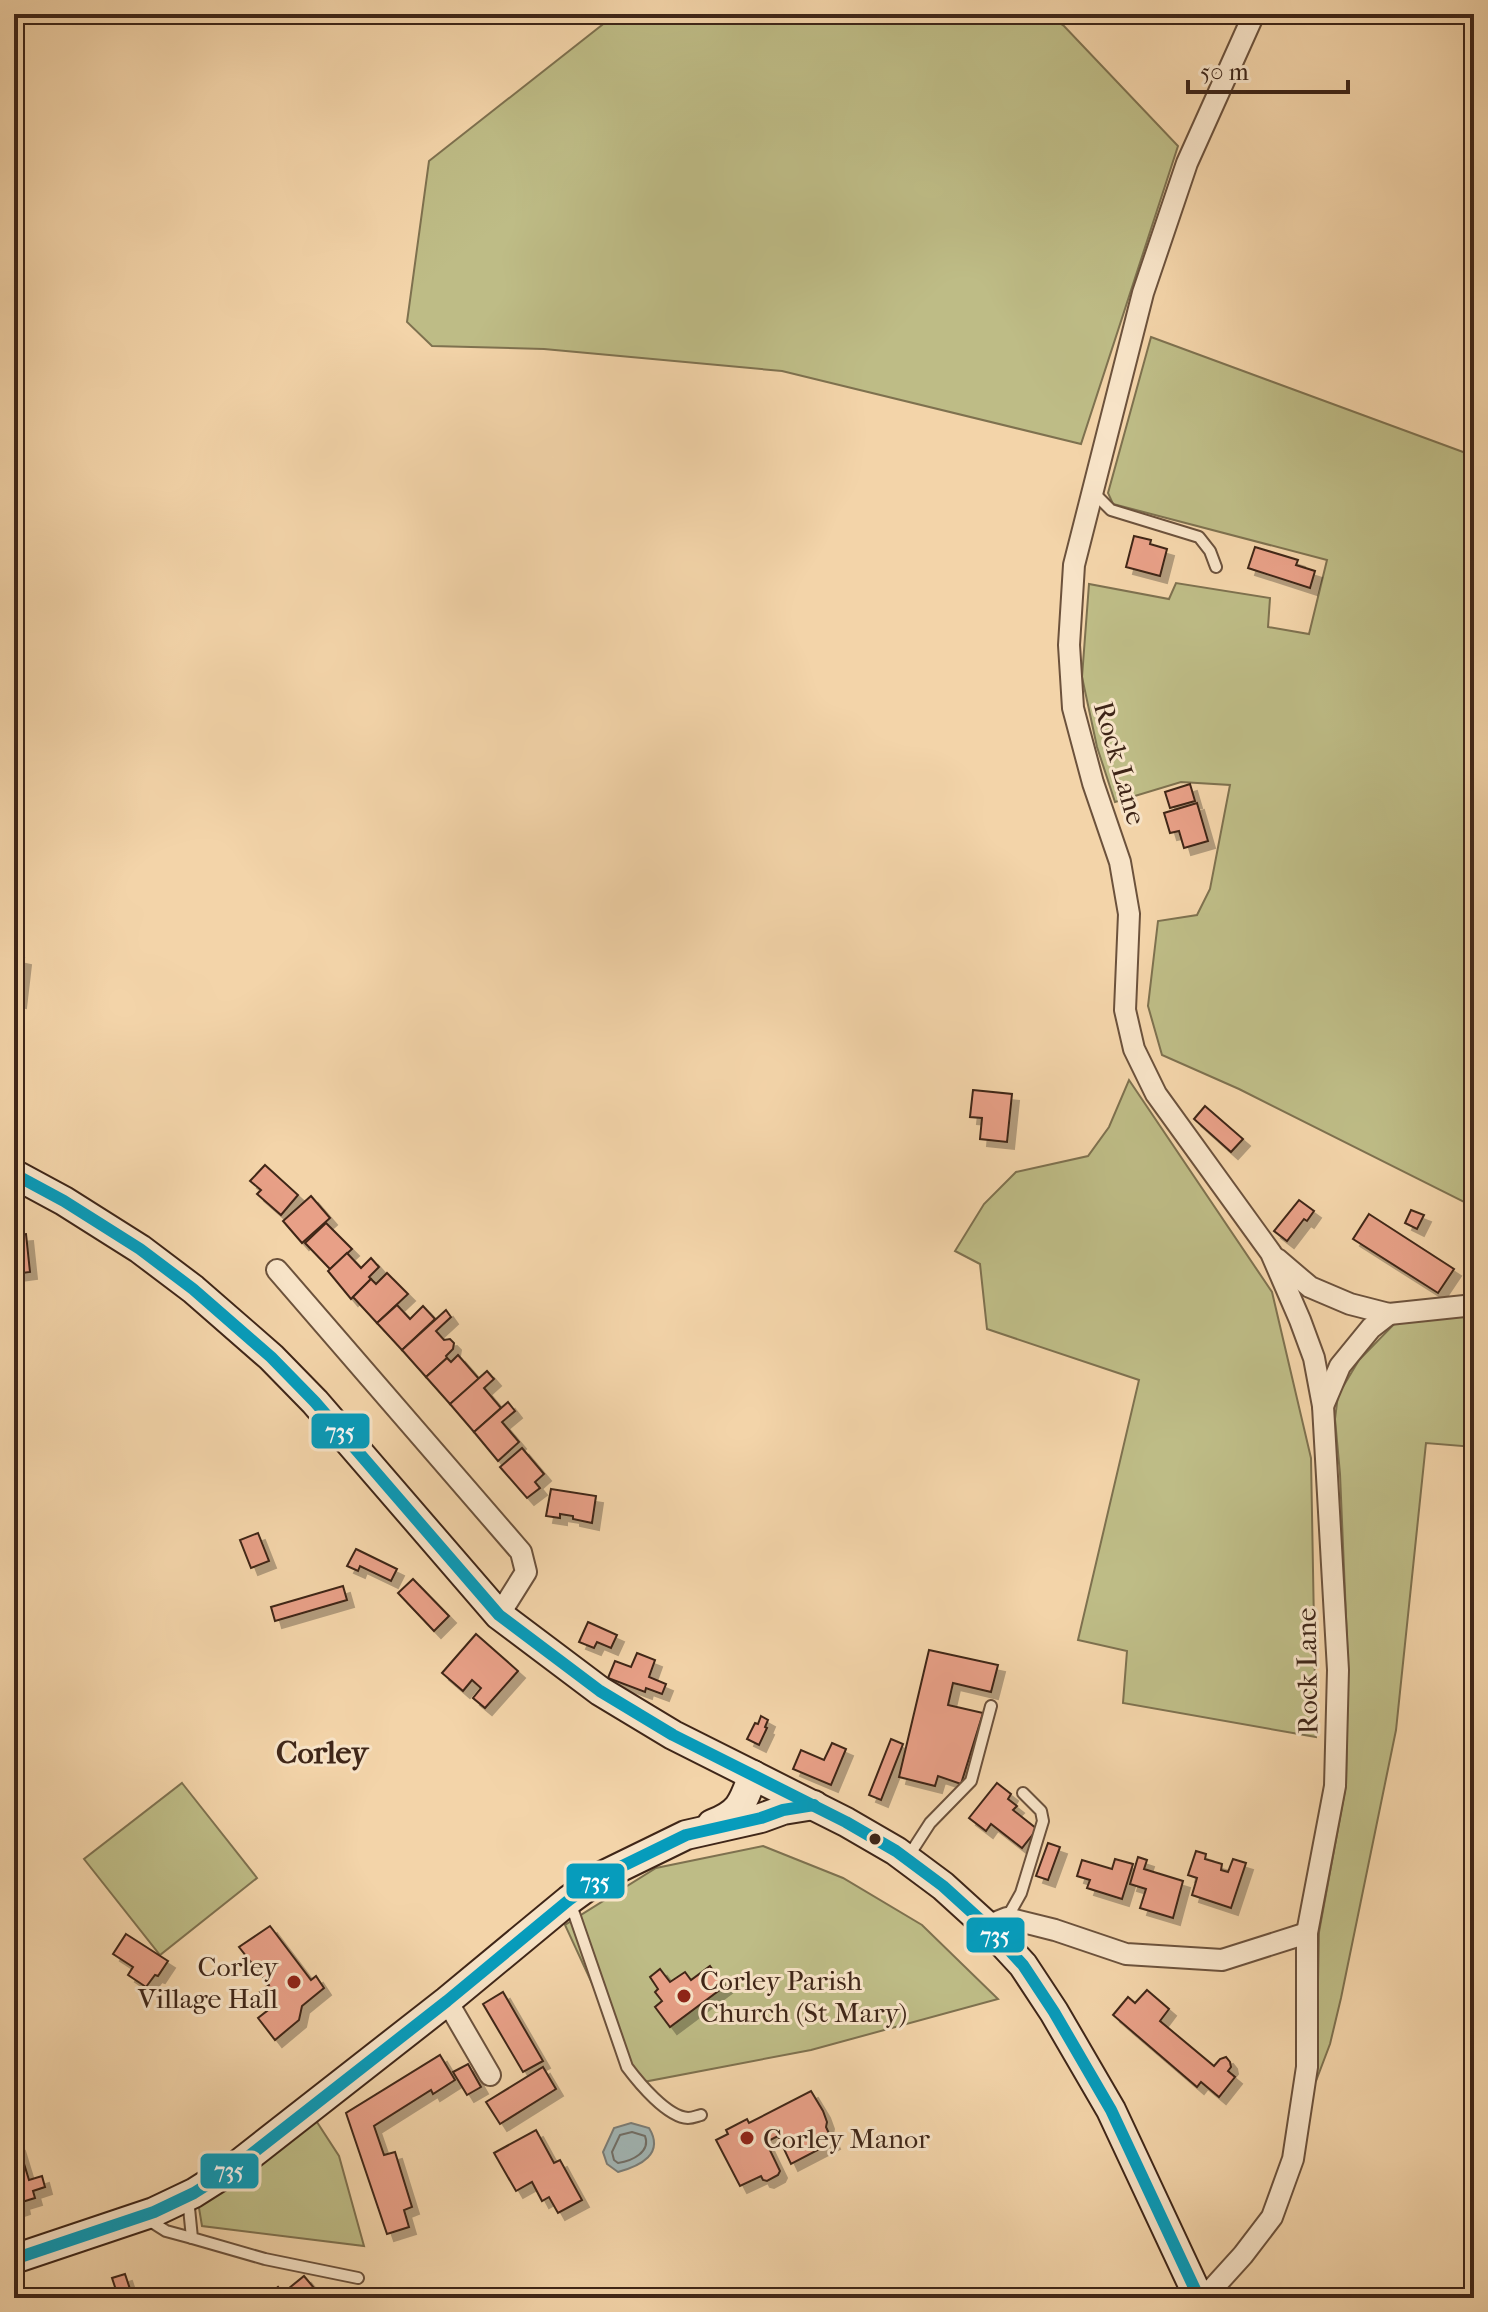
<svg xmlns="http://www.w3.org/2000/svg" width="1488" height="2312" font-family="'IM FELL French Canon',serif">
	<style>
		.green { fill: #bebc86; stroke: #7e714f; stroke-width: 2 }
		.water { fill: #a1b5b4; stroke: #7a7c76; stroke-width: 2 }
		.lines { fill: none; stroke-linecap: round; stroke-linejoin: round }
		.shore { stroke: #706e66; stroke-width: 2 }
		.building { fill: #e8a087; stroke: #3f2618; stroke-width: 2; filter: url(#shadow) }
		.lane-casing { stroke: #6c523c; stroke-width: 14 }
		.street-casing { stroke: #6c523c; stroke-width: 24 }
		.secondary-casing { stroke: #3f2618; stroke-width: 32 }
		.lane { stroke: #f7e3c7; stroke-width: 10 }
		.street { stroke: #f7e3c7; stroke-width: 20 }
		.secondary { stroke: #f7e3c7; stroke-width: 28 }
		.bus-1-casing { stroke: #f7e3c7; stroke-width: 18 }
		.bus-1 { stroke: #069cbc; stroke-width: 12 }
		.bus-dot { fill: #3f2618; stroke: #f7e3c7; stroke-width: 3 }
		.poi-dot { fill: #8f2418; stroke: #f7e3c7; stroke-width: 3 }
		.labels { text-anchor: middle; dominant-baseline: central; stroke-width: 6; stroke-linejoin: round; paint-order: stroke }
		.street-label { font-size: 28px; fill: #3f2618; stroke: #f7e3c7 }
		.poi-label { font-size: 28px; fill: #3f2618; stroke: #f7e3c7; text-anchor: start }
		.quarter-label { font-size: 32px; font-weight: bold; fill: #3f2618; stroke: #f7e3c7 }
		.line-badge { stroke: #f7e3c7; stroke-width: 3 }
		.badge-label { font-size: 22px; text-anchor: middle; font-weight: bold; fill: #fff }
	</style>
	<defs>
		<filter id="shadow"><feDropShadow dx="7" dy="7" stdDeviation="0" flood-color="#0004"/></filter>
	</defs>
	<rect width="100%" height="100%" fill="#f3d4a9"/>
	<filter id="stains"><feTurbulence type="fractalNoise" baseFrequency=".0025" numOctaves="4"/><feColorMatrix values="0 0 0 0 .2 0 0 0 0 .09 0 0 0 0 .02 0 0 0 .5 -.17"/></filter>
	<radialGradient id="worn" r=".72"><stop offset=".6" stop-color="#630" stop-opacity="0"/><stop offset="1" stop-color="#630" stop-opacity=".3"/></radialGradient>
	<g class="green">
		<path d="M616,14H1046L1064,26L1178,146L1081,444L782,371L544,349L432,346L407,322L429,161Z"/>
		<path d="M1151,337L1474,456V1207L1239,1089L1162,1055L1148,1006L1158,921L1197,915L1210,889L1230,785L1181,782L1115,802L1097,747L1082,677L1089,584L1169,599L1176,583L1270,598L1268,627L1309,634L1327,560L1113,504L1108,493Z"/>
		<path d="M1129,1080L1272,1292L1311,1458L1316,1737L1123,1703L1127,1651L1078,1640L1139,1380L987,1329L980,1264L955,1251L984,1204L1016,1172L1088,1156L1109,1127Z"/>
		<path d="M1474,1316V1447L1426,1443L1396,1730L1341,1998L1330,2044L1316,2081L1319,1932L1346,1785L1348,1664L1340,1474L1335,1419L1338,1395L1359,1360L1400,1318Z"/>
		<path d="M182,1783L257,1878L160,1955L84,1859Z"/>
		<path d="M763,1846L843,1878L922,1925L998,1999L811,2050L638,2083L565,1925L656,1868Z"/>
		<path d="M315,2119L339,2156L364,2246L202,2226L198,2202Z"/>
	</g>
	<path class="water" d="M631,2123L649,2128C665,2154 640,2166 618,2172L607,2164L603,2152L614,2128Z"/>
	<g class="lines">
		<path class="shore" d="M632,2132L645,2136C651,2152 632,2161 618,2163L614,2160L612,2152L620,2135Z"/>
	</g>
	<g class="building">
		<path d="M1134,536L1151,540L1150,544L1167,549L1160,576L1126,567Z"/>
		<path d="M1255,547L1298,560L1296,565L1315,571L1310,588L1248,568Z"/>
		<path d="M1190,784L1195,801L1170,808L1165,792Z"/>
		<path d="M1197,803L1208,841L1184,848L1179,831L1170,833L1164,813Z"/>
		<path d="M14,956L24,958L19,1001L14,1000Z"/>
		<path d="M973,1090L1012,1094L1007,1142L980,1139L982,1118L970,1117Z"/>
		<path d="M1205,1106L1243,1139L1231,1152L1194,1119Z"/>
		<path d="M265,1165L298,1195L281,1215L257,1194L261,1190L250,1181Z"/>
		<path d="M311,1196L330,1218L302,1243L283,1221Z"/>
		<path d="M1299,1200L1314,1211L1307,1221L1304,1219L1287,1241L1274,1231Z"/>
		<path d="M1411,1210L1424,1215L1417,1229L1405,1223Z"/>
		<path d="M1369,1214L1454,1269L1438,1293L1353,1239Z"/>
		<path d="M326,1223L352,1249L330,1269L305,1243Z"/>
		<path d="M26,1234L30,1272L14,1274V1235Z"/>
		<path d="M347,1253L361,1268L371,1258L379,1267L369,1277L371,1279L351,1299L328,1271Z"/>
		<path d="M387,1273L408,1294L377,1323L353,1297L371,1279L376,1284Z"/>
		<path d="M397,1305L410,1319L423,1306L435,1319L402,1350L377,1323Z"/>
		<path d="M446,1310L451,1317L436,1331L444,1340L450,1339L454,1343L453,1349L446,1356L447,1358L426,1377L402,1350Z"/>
		<path d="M458,1355L479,1379L450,1404L426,1377L447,1358L451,1362Z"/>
		<path d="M487,1371L494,1379L484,1388L501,1408L474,1432L450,1404Z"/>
		<path d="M508,1402L515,1411L502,1422L519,1442L498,1461L474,1432Z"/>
		<path d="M522,1448L544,1474L535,1482L540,1488L527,1498L500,1467Z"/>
		<path d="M551,1489L596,1496L592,1523L573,1519V1516L560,1514V1518L546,1516Z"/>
		<path d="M258,1533L269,1561L251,1568L240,1540Z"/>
		<path d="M356,1549L397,1569L391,1581L360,1566L358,1571L347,1566Z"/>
		<path d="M413,1579L449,1616L434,1631L398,1593Z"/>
		<path d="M343,1586L347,1600L275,1621L271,1607Z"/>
		<path d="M588,1622L617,1635L611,1648L597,1642L594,1648L579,1642Z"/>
		<path d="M476,1634L518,1671L485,1708L473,1698L481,1688L472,1680L463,1691L442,1673Z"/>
		<path d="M929,1650L998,1665L991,1692L953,1683L948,1705L983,1713L961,1784L938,1776L935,1786L899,1777Z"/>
		<path d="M637,1653L655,1660L649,1677L666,1684L662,1694L646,1688L645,1692L608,1678L615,1661L631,1667Z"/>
		<path d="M761,1716L768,1720L765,1727L767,1728L759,1745L747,1739L755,1723L758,1724Z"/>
		<path d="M891,1739L903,1744L881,1800L869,1795Z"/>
		<path d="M832,1743L846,1749L831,1785L793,1769L801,1750L824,1760Z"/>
		<path d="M997,1783L1011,1794L1008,1799L1017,1806L1013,1810L1037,1829L1022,1848L991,1824L986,1831L969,1818Z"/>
		<path d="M1048,1843L1060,1847L1048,1880L1036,1876Z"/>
		<path d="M1196,1851L1206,1854L1205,1859L1222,1864L1221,1870L1228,1872L1233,1859L1246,1863L1231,1908L1192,1895L1197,1878L1188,1875Z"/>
		<path d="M1138,1857L1147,1860L1144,1869L1183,1881L1173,1918L1140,1908L1146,1889L1130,1884Z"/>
		<path d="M1115,1859L1133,1864L1122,1899L1087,1888L1090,1880L1077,1876L1082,1860L1112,1869Z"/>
		<path d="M270,1926L311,1980L316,1976L324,1988L302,2006L299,2020L275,2040L258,2018L272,2007L260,1992L269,1985L239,1947Z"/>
		<path d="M126,1934L168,1961L158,1976L155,1975L146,1987L128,1975L133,1967L113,1954Z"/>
		<path d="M710,1966L725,1986L670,2027L655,2007L662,2001L655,1992L658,1989L650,1977L660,1969L670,1982L685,1972L691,1980Z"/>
		<path d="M1147,1990L1169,2009L1160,2021L1214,2066L1220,2059L1226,2057L1230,2062L1231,2067L1228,2071L1235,2077L1219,2097L1201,2082L1197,2087L1113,2015L1128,1997L1135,2003Z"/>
		<path d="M503,1992L543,2061L523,2072L483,2004Z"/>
		<path d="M440,2055L455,2080L433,2094L431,2090L374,2126L384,2155L395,2152L412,2207L404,2210L409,2227L387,2234L346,2113Z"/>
		<path d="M468,2064L481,2087L467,2095L453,2072Z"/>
		<path d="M543,2067L556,2089L500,2124L486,2102Z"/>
		<path d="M811,2091L823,2111L827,2122L826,2127L833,2142L791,2164L778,2136L766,2142L780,2171L778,2175L767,2181L763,2180L761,2176L740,2186L716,2140L728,2134L726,2130L747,2119L749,2123Z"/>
		<path d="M536,2130L554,2163L560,2160L582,2200L558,2213L549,2197L542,2201L532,2182L516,2191L494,2153Z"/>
		<path d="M18,2144L29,2180L42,2176L45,2187L33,2191L35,2198L22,2202L23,2207L14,2210V2145Z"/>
		<path d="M125,2274L133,2298H103L117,2293L112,2278Z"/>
		<path d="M304,2276L319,2294L313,2298H264L278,2287L283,2293Z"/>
	</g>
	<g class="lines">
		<g class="lane-casing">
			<g id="lane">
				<path d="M1094,493L1111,510L1199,537L1210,551L1216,567"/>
				<path d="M908,1857L930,1823L971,1781L991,1706"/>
				<path d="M570,1902L627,2067C639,2083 667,2117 688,2118C693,2118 697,2116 701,2115"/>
				<path d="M1007,1918L1021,1893L1043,1821L1041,1811L1023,1793"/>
				<path d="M188,2198L192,2238L265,2259L358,2278"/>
				<path d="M147,2219L166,2231L192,2238"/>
			</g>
		</g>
		<g class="street-casing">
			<g id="street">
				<path d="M1277,1259L1310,1287L1350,1304L1389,1314L1474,1305"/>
				<path d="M277,1270L521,1552L526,1572L499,1615"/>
				<path d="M1323,1406L1340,1366L1371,1328L1389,1314"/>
				<path d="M987,1926L1007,1918L1055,1930L1126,1954L1222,1960L1307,1933"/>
				<path d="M447,2001L490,2075"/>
				<path d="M1204,2298L1243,2255L1272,2217L1293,2159L1307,2067V1933L1335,1786L1338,1670L1323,1406L1314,1358L1300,1320L1271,1253L1156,1094L1134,1049L1125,1010L1129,914L1120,862L1093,783L1073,708L1069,645L1074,565L1143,293L1187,163L1254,14"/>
			</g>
		</g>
		<g class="secondary-casing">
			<g id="secondary">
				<path d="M14,1174L64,1201L140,1249L193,1289L271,1357L315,1402L499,1615L600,1691L673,1735L846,1822L896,1851L943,1886L987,1926L1023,1965L1054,2012L1111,2110L1199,2298"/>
				<path d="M712,1824C741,1813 743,1802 753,1775"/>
				<path d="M14,2259L154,2212L194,2193L235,2167L447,2001L569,1900L602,1876L686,1835L761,1818L783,1810L814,1805"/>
			</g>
		</g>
		<use href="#lane" class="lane"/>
		<use href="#street" class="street"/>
		<use href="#secondary" class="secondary"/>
		<g class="bus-1-casing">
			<g id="bus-1">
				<path d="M14,1174L64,1201L140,1249L193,1289L271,1357L315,1402L499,1615L600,1691L673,1735L846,1822L896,1851L943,1886L987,1926L1023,1965L1054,2012L1111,2110L1199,2298"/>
				<path d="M14,2259L154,2212L194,2193L235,2167L447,2001L569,1900L602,1876L686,1835L761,1818L783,1810L814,1805"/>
			</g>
		</g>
		<use href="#bus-1" class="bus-1"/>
	</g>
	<circle class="bus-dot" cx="875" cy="1839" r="7"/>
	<g class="poi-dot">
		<circle cx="294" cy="1982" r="8"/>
		<circle cx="684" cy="1996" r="8"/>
		<circle cx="747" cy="2138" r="8"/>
	</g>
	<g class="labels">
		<g class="street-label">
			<text transform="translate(1120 763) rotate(74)">Rock Lane</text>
			<text transform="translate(1307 1671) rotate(-91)">Rock Lane</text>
		</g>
		<g class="poi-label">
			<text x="278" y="1966" text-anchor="end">Corley<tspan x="278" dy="32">Village Hall</tspan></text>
			<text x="700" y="1980">Corley Parish<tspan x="700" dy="32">Church (St Mary)</tspan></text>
			<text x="763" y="2138">Corley Manor</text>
		</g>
		<g class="quarter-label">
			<text x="322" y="1752">Corley</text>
		</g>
	</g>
	<g class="line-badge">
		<rect x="310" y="1412" width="61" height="38" rx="8" fill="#069cbc"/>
		<rect x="565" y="1862" width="61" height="38" rx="8" fill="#069cbc"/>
		<rect x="965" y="1916" width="61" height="38" rx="8" fill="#069cbc"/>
		<rect x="199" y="2152" width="61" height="38" rx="8" fill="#069cbc"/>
	</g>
	<g class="badge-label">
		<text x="340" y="1439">735</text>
		<text x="595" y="1889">735</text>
		<text x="995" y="1943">735</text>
		<text x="229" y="2178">735</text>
	</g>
	<rect width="1488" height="2312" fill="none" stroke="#f3d4a9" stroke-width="48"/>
	<rect x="16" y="16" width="1456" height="2280" fill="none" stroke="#3f2618" stroke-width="4"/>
	<rect x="24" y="24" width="1440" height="2264" fill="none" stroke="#3f2618" stroke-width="2"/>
	<path d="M1188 80v12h160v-12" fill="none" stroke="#3f2618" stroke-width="4"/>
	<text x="1200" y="80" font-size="24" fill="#3f2618" stroke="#f7e3c7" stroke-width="6" paint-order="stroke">50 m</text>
	<rect width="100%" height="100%" filter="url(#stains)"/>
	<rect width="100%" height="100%" fill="url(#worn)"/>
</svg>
